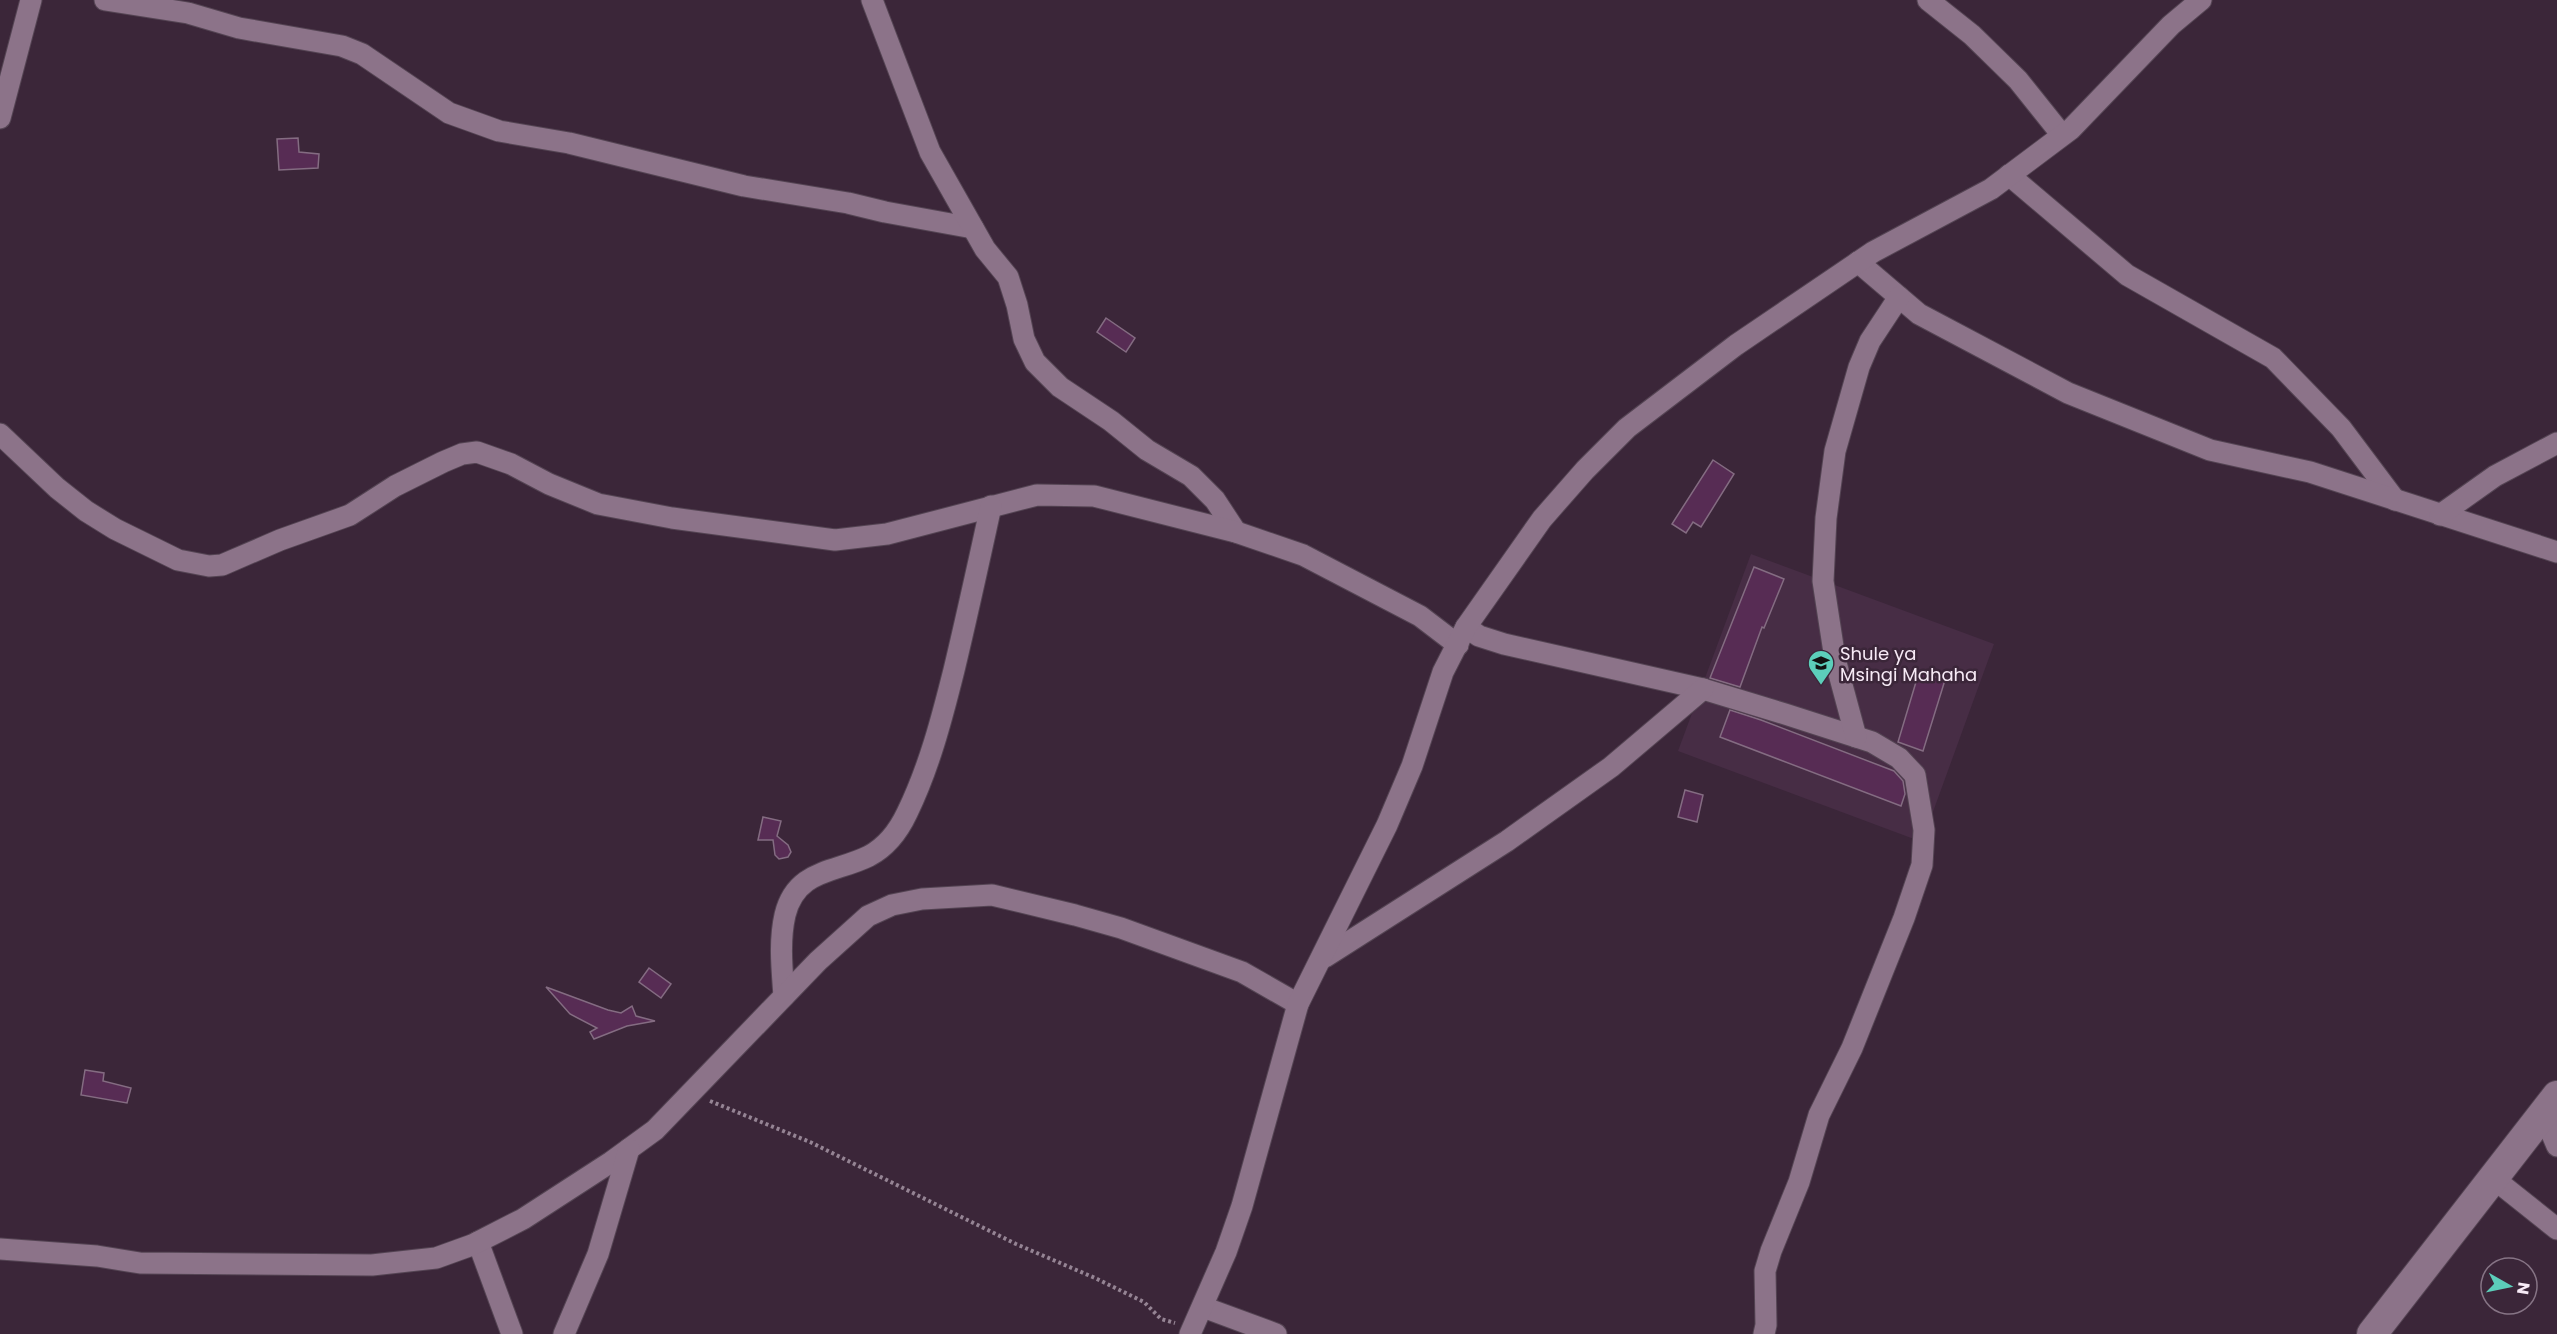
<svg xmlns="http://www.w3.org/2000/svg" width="2557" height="1334" font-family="Poppins,sans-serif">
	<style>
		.built { fill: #472d45 }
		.building { fill: #572c54; stroke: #846c82; stroke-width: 1.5 }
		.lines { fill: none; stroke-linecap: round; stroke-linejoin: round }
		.street-casing { stroke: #544453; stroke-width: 23 }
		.secondary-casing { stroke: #544453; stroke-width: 32 }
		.path { stroke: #958494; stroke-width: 4; stroke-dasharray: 3 3; stroke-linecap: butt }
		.street { stroke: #8c7389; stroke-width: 21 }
		.secondary { stroke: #8c7389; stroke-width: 30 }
		.labels { text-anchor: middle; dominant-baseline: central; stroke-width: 5; stroke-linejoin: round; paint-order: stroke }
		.poi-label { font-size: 18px; fill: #f7eaf6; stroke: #3b2639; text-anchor: start }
	</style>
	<rect width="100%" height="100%" fill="#3b2639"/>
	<path class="built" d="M1751,554L1994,644L1922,842L1678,751Z"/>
	<g class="building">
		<path d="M298,138L299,152L319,154L318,168L279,170L277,139Z"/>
		<path d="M1106,318L1135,338L1126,352L1097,332Z"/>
		<path d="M1713,460L1734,474L1701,527L1693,522L1686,533L1672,524Z"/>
		<path d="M1754,567L1784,579L1764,628L1762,627L1740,687L1710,678Z"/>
		<path d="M1919,672L1945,680L1923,751L1898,742Z"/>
		<path d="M1730,710L1761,720L1894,771L1903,781L1905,794L1901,806L1720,737Z"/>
		<path d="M1685,790L1703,795L1697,822L1678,817Z"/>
		<path d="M763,817L781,821L777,836L788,845L791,852L788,857L779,859L775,855L773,840H758Z"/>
		<path d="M649,968L671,984L661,998L639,982Z"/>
		<path d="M546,987L608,1010L621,1013L632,1006L636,1016L655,1021L627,1026L594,1039L590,1032L597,1028L570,1014Z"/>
		<path d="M85,1070L104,1073L103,1081L131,1088L127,1103L81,1095Z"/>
	</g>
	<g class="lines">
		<g class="street-casing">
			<g id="street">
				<path d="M105,0L188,13L239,28L342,46L362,54L449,113L499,131L569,143L744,186L848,203L885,212L973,228"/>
				<path d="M872,0L930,152L985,249L1008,277L1017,305L1024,339L1035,362L1060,387L1111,421L1147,450L1191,476L1215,500L1236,532"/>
				<path d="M1928,0L1972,35L2018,80L2062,135"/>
				<path d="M0,118L31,0"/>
				<path d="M2009,175L2127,275L2273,358L2341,428L2395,500"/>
				<path d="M1858,262L1919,314L2068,393L2210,450L2310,472L2557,552"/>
				<path d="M0,434L57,488L86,511L115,529L178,560L209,566L222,565L280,540L350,515L395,486L443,462L462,454L477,452L511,464L549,484L598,504L672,518L835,540L887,534L1037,495L1094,496L1236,532L1303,555L1420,616L1458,645"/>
				<path d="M2440,515L2495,476L2557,443"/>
				<path d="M1466,627L1479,636L1504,644L1703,689L1785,714L1872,742L1899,758L1915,775L1924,830L1922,865L1904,918L1852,1048L1819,1115L1799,1182L1771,1251L1765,1271L1766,1325L1764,1334"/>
				<path d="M1856,737L1835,659L1823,581L1826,518L1835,451L1859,367L1870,341L1899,297"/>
				<path d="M1325,957L1507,841L1611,767L1703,689"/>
				<path d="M784,996C782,969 779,941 785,915C796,869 835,873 869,856C886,847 899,830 907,813C929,768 942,718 954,670C967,616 979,561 991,506"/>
				<path d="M2543,1113L2557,1146"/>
				<path d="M2493,1178L2557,1229"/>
				<path d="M478,1242L512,1334"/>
				<path d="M0,1249L97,1256L140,1263L372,1265L436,1258L472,1245L523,1219L611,1162L655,1130L818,961L868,916L892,905L922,899L992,895L1075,915L1121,928L1242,972L1298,1004"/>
				<path d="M1203,1307L1276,1334"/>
				<path d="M564,1334L598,1254L629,1149"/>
				<path d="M1190,1334L1226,1252L1242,1206L1298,1004L1387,825L1412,766L1443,672L1466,627L1542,519L1585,470L1627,428L1736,345L1873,252L1991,189L2071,129L2171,25L2201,0"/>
			</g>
		</g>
		<g class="secondary-casing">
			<path id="secondary" d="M2372,1334L2557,1096"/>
		</g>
		<path class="path" d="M710,1101L810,1142L1016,1244L1095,1278L1144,1302L1161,1319L1175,1323"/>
		<use href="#street" class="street"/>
		<use href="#secondary" class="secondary"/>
	</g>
	<defs>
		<g id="school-pin" transform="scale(1.35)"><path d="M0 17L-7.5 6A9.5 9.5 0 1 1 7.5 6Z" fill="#5cceba" stroke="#3b2639"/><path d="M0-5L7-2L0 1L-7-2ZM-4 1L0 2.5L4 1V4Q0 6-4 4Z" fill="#111"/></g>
	</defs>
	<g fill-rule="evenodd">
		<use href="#school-pin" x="1821" y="663"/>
	</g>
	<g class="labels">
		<g class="poi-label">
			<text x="1840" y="653">Shule ya<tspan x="1840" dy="21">Msingi Mahaha</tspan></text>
		</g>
	</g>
	<g transform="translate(2509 1286) rotate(99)"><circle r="28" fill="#3b2639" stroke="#867485" stroke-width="1.5"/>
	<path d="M0-4.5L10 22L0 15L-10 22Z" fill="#5cceba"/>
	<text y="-9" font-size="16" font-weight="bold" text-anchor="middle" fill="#f7eaf6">N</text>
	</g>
</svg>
